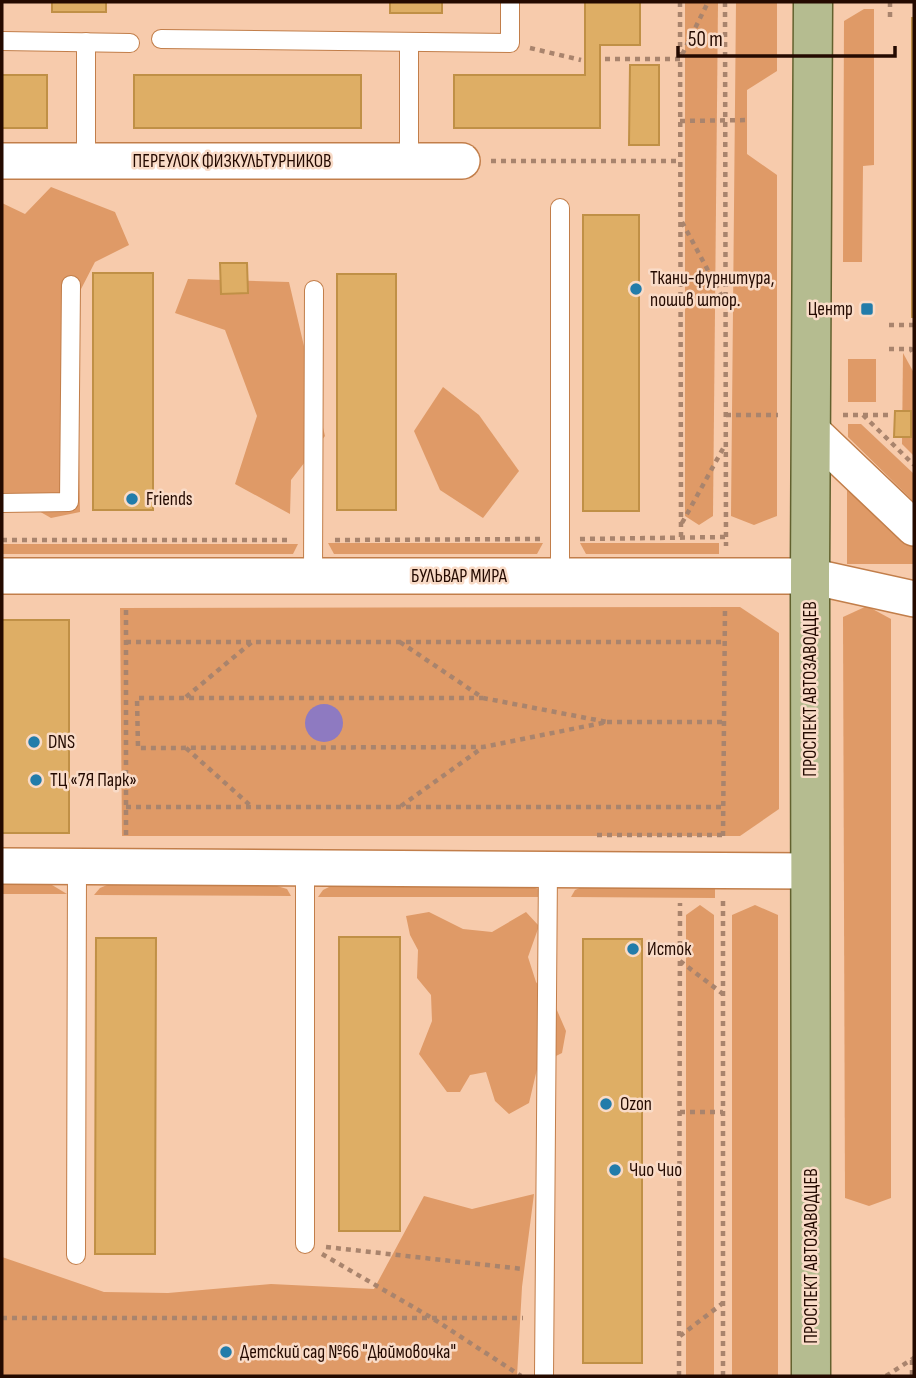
<svg xmlns="http://www.w3.org/2000/svg" width="916" height="1378" font-family="'Sofia Sans Condensed',sans-serif">
	<style>
		.green { fill: #df9a67 }
		.water { fill: #8e7ac1 }
		.building { fill: #deae65; stroke: #c09046; stroke-width: 2 }
		.lines { fill: none; stroke-linecap: round; stroke-linejoin: round }
		.lane-casing { stroke: #c27e4a; stroke-width: 20 }
		.street-casing { stroke: #c27e4a; stroke-width: 38 }
		.primary-casing { stroke: #62612e; stroke-width: 41 }
		.path { stroke: #a9846d; stroke-width: 4.5; stroke-dasharray: 5 5; stroke-linecap: butt }
		.lane { stroke: #fff; stroke-width: 18 }
		.street { stroke: #fff; stroke-width: 35 }
		.primary { stroke: #b5bc90; stroke-width: 38 }
		.poi-dot { fill: #227caa; stroke: #f9dbc7; stroke-width: 2.5 }
		.labels { text-anchor: middle; dominant-baseline: central; stroke-width: 5; stroke-linejoin: round; paint-order: stroke }
		.street-label { font-size: 19px; fill: #240a00; stroke: #f9dbc7 }
		.poi-label { font-size: 19px; fill: #240a00; stroke: #f9dbc7; text-anchor: start }
	</style>
	<rect width="100%" height="100%" fill="#f7cbac"/>
	<g class="green">
		<path d="M685,2H718L713,516L699,525L685,516Z"/>
		<path d="M736,2H777V71L747,90V154L777,175V516L754,525L731,516Z"/>
		<path d="M864,9H874V165L863,166L862,262H843L844,21Z"/>
		<path d="M51,187L115,212L129,245L95,262L80,291L78,376L80,512L51,518L30,506L2,512V203L25,214Z"/>
		<path d="M188,279L289,282L325,436L291,480L290,514L235,484L257,416L225,330L175,313Z"/>
		<path d="M903,353L914,373V456L902,444Z"/>
		<rect x="848" y="359" width="28" height="43"/>
		<path d="M443,387L479,415L519,471L483,518L440,490L414,431Z"/>
		<path d="M848,424H861L914,474V502L848,437Z"/>
		<path d="M847,487L914,548V564H847Z"/>
		<path d="M328,543H543L537,554H334Z"/>
		<path d="M580,543H719V554H586Z"/>
		<path d="M2,544H298L293,554H2Z"/>
		<path d="M867,606L891,619V1198L869,1206L845,1198L843,617Z"/>
		<path d="M740,607L779,633V809L740,836H122L120,608Z"/>
		<path d="M2,884L52,885L67,894H2Z"/>
		<path d="M107,885L277,886L287,889L291,896L94,895L100,888Z"/>
		<path d="M331,886L532,887L541,890L545,897H318L323,890Z"/>
		<path d="M582,887H715V898L571,897L575,890Z"/>
		<path d="M700,905L714,915V1376H686V915Z"/>
		<path d="M755,905L778,915V1376H732V915Z"/>
		<path d="M429,912L463,929L492,932L526,912L539,926L528,957L536,982L556,1008L566,1031L562,1053L538,1065L529,1103L509,1114L495,1101L486,1072L470,1075L460,1092H447L419,1054L432,1021L431,995L417,978L418,950L410,935L406,916Z"/>
		<path d="M534,1194L522,1287L517,1376H2V1257L104,1292L168,1293L271,1284L374,1289L424,1196L472,1209Z"/>
	</g>
	<circle class="water" cx="324" cy="723" r="19"/>
	<g class="building">
		<rect x="52" y="2" width="54" height="10"/>
		<rect x="390" y="2" width="52" height="11"/>
		<path d="M585,2H640V45H600V128H454V75H585Z"/>
		<rect x="912" y="18" width="2" height="299"/>
		<path d="M630,65H659V145H629Z"/>
		<rect x="2" y="75" width="45" height="53"/>
		<rect x="134" y="75" width="227" height="53"/>
		<rect x="583" y="215" width="56" height="296"/>
		<path d="M220,263H247L248,293L221,294Z"/>
		<rect x="93" y="273" width="60" height="237"/>
		<rect x="337" y="274" width="59" height="236"/>
		<path d="M895,411H911V437H894Z"/>
		<rect x="2" y="620" width="67" height="213"/>
		<rect x="339" y="937" width="61" height="294"/>
		<path d="M96,938H156L155,1254H95Z"/>
		<rect x="583" y="939" width="59" height="424"/>
	</g>
	<g class="lines">
		<g class="lane-casing">
			<g id="lane">
				<path d="M161,39L510,43V2"/>
				<path d="M2,41L130,43"/>
				<path d="M86,42V161"/>
				<path d="M409,42V161"/>
				<path d="M560,208V576"/>
				<path d="M2,503L69,502L71,285"/>
				<path d="M313,576L314,290"/>
				<path d="M305,1244V868"/>
				<path d="M76,1255L77,867"/>
				<path d="M544,1376L548,869"/>
			</g>
		</g>
		<g class="street-casing">
			<g id="street">
				<path d="M2,161H462"/>
				<path d="M811,430L914,528"/>
				<path d="M2,576H810L914,599"/>
				<path d="M2,866L811,871"/>
			</g>
		</g>
		<g class="primary-casing">
			<path id="primary" d="M811,1376L810,576L813,2"/>
		</g>
		<g class="path">
			<path d="M680,2L681,537"/>
			<path d="M725,2L726,546"/>
			<path d="M890,17V2"/>
			<path d="M530,48L581,60"/>
			<path d="M605,59H680L708,2"/>
			<path d="M680,121L749,120"/>
			<path d="M491,161H680"/>
			<path d="M682,222L726,304"/>
			<path d="M889,325H914"/>
			<path d="M889,349H911L914,356"/>
			<path d="M726,415H778"/>
			<path d="M843,415H888"/>
			<path d="M863,415L914,465"/>
			<path d="M682,523L725,445"/>
			<path d="M580,539L726,537"/>
			<path d="M2,540H291"/>
			<path d="M335,540L540,539"/>
			<path d="M126,642H725"/>
			<path d="M400,642L483,698L607,722L483,747L138,748L137,698H483"/>
			<path d="M186,697L252,642"/>
			<path d="M607,722H724"/>
			<path d="M186,748L252,807"/>
			<path d="M401,806L482,748"/>
			<path d="M126,807H724"/>
			<path d="M126,835V609H129"/>
			<path d="M597,835H723"/>
			<path d="M723,836L725,607"/>
			<path d="M723,901V1376"/>
			<path d="M680,961L723,994"/>
			<path d="M680,1112H723"/>
			<path d="M326,1247L523,1269"/>
			<path d="M322,1254L432,1318L521,1376"/>
			<path d="M2,1318H523"/>
			<path d="M680,1336L723,1303"/>
			<path d="M912,1360V1376"/>
			<path d="M679,1376L680,903"/>
			<path d="M886,1376L914,1358"/>
		</g>
		<use href="#lane" class="lane"/>
		<use href="#street" class="street"/>
		<use href="#primary" class="primary"/>
	</g>
	<g class="poi-dot">
		<circle cx="636" cy="289" r="7"/>
		<rect x="860" y="302" width="14" height="14" rx="3.5"/>
		<circle cx="132" cy="499" r="7"/>
		<circle cx="34" cy="742" r="7"/>
		<circle cx="36" cy="780" r="7"/>
		<circle cx="633" cy="949" r="7"/>
		<circle cx="606" cy="1104" r="7"/>
		<circle cx="615" cy="1170" r="7"/>
		<circle cx="226" cy="1352" r="7"/>
	</g>
	<g class="labels">
		<g class="street-label">
			<text x="232" y="161">ПЕРЕУЛОК ФИЗКУЛЬТУРНИКОВ</text>
			<text x="459" y="576">БУЛЬВАР МИРА</text>
			<text transform="translate(810 689) rotate(-90)">ПРОСПЕКТ АВТОЗАВОДЦЕВ</text>
			<text transform="translate(811 1256) rotate(-90)">ПРОСПЕКТ АВТОЗАВОДЦЕВ</text>
		</g>
		<g class="poi-label">
			<text x="650" y="278">Ткани-фурнитура,<tspan x="650" dy="22">пошив штор.</tspan></text>
			<text x="853" y="309" text-anchor="end">Центр</text>
			<text x="146" y="499">Friends</text>
			<text x="48" y="742">DNS</text>
			<text x="50" y="780">ТЦ «7Я Парк»</text>
			<text x="647" y="949">Исток</text>
			<text x="620" y="1104">Ozon</text>
			<text x="629" y="1170">Чио Чио</text>
			<text x="240" y="1352">Детский сад №66 "Дюймовочка"</text>
		</g>
	</g>
	<rect width="916" height="1378" fill="none" stroke="#240a00" stroke-width="7"/>
	<path d="M678 46v10h217v-10" fill="none" stroke="#240a00" stroke-width="3.5"/>
	<text x="688" y="46" font-size="21" fill="#240a00" stroke="#f9dbc7" stroke-width="5" paint-order="stroke">50 m</text>
</svg>
